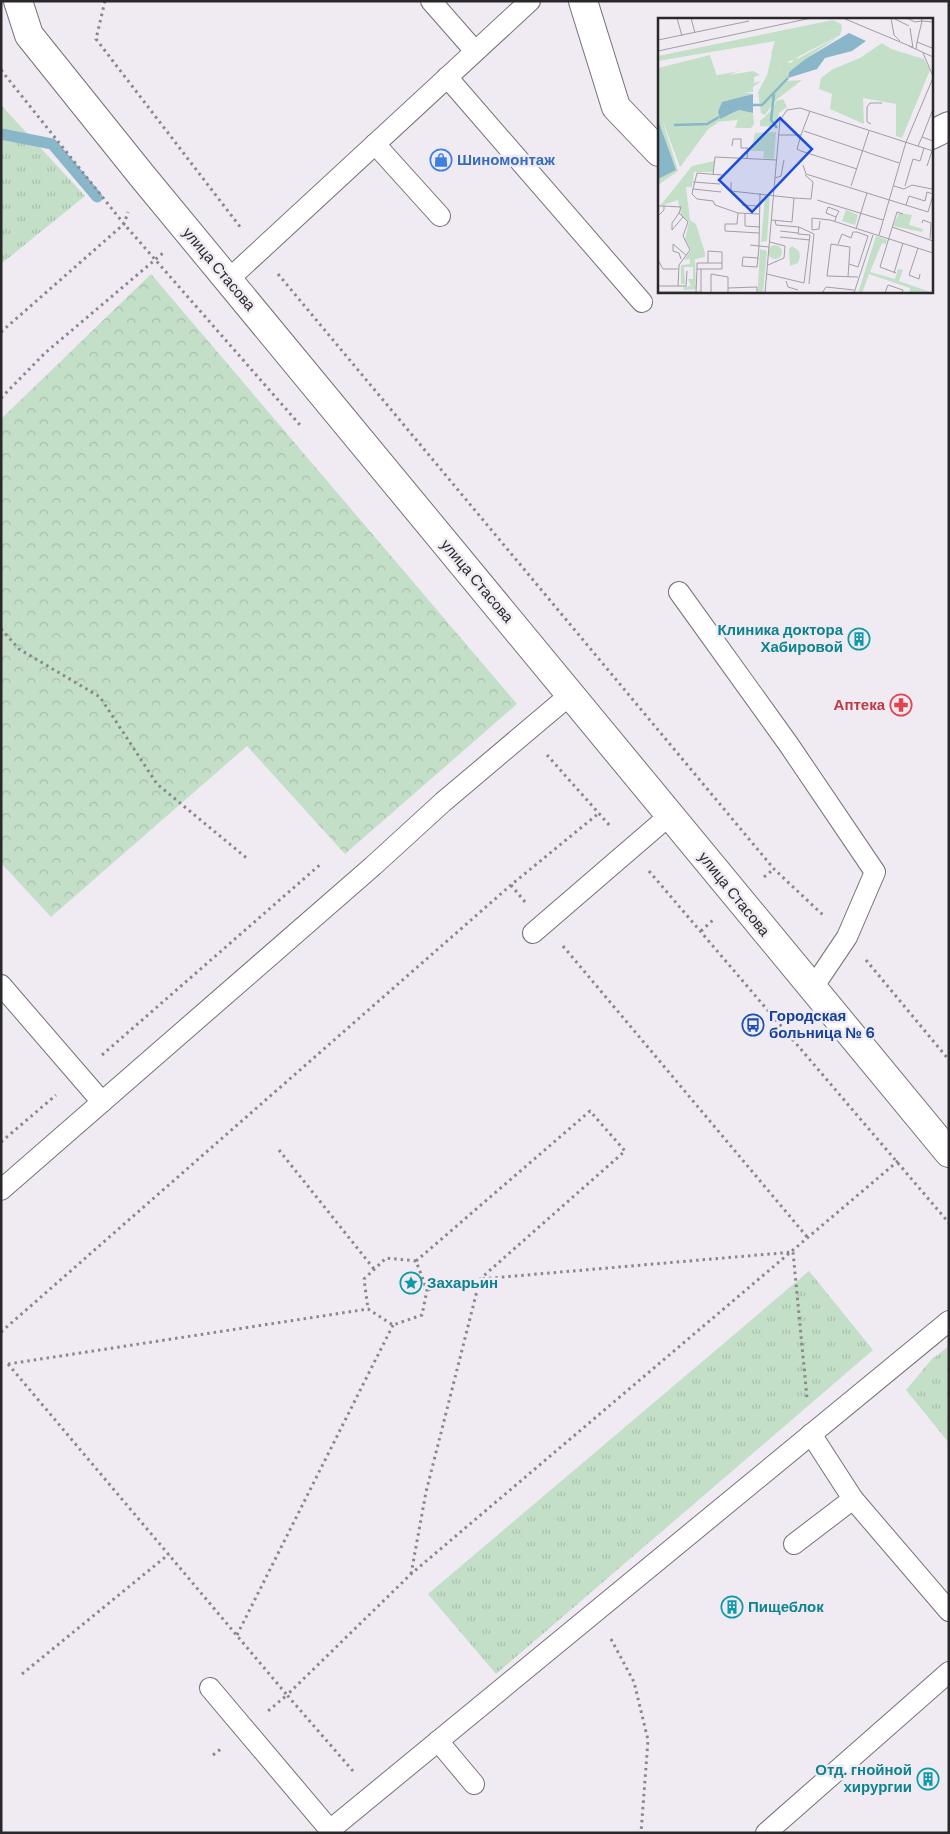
<svg xmlns="http://www.w3.org/2000/svg" width="950" height="1834" font-family="'DM Sans',sans-serif">
	<style>
		.grass { fill: url(#grass-tufts) }
		.forest { fill: url(#forest-crowns) }
		.lines { fill: none; stroke-linecap: round; stroke-linejoin: round }
		.stream { stroke: #89b6c8; stroke-width: 11 }
		.service-casing { stroke: #767178; stroke-width: 22 }
		.minor-casing { stroke: #767178; stroke-width: 30 }
		.primary-casing { stroke: #767178; stroke-width: 30 }
		.path { stroke: #8a868c; stroke-width: 3; stroke-dasharray: 2.5 4; stroke-linecap: butt }
		.service { stroke: #fff; stroke-width: 20 }
		.minor { stroke: #fff; stroke-width: 28 }
		.primary { stroke: #fff; stroke-width: 28 }
		.labels { text-anchor: middle; dominant-baseline: central; stroke-width: 5; stroke-linejoin: round; paint-order: stroke }
		.shop-label { font-size: 15px; font-weight: bold; fill: #366cbe; stroke: #f0ebf3; text-anchor: start }
		.street-label { font-size: 15px; fill: #2a282b; stroke: #f0ebf3 }
		.culture-label { font-size: 15px; font-weight: bold; fill: #0d838f; stroke: #f0ebf3; text-anchor: end }
		.health-label { font-size: 15px; font-weight: bold; fill: #be3a42; stroke: #f0ebf3; text-anchor: end }
		.transit-label { font-size: 15px; font-weight: bold; fill: #164399; stroke: #f0ebf3; text-anchor: start }
		.inset-river { fill: none; stroke: #89b6c8; stroke-width: 2.5 }
		.inset-road { fill: none; stroke: #a19da3; stroke-width: 1 }
		.view { fill: #1d4ed8; fill-opacity: 0.15; stroke: #1d4ed8; stroke-width: 2.5 }
		.inset-edge { fill: none; stroke: #2a282b; stroke-width: 2.5 }
	</style>
	<defs>
		<pattern id="grass-tufts" width="24" height="20" patternUnits="userSpaceOnUse" patternTransform="scale(1.25)"><rect width="24" height="20" fill="#c3dfc8"/><path d="M3 7l-1-3M5 7V3M7 7l1-3M15 17l-1-3M17 17v-4M19 17l1-3" fill="none" stroke="#a8bfac"/></pattern>
		<pattern id="forest-crowns" width="20" height="18" patternUnits="userSpaceOnUse" patternTransform="scale(1.25)"><rect width="20" height="18" fill="#c3dfc8"/><path d="M2 6a3 3 0 1 1 6 0M12 15a3 3 0 1 1 6 0" fill="none" stroke="#a8bfac"/></pattern>
	</defs>
	<rect width="100%" height="100%" fill="#f0ebf3"/>
	<g class="grass">
		<path d="M1,105L85,196L1,264Z"/>
		<path d="M809,1271L873,1350L496,1674L428,1594Z"/>
		<path d="M949,1346V1443L906,1390L932,1359Z"/>
	</g>
	<path class="forest" d="M151,274L517,704L345,854L247,746L51,917L1,863V419Z"/>
	<g class="lines">
		<path class="stream" d="M1,134L52,144L97,197"/>
		<g class="service-casing">
			<g id="service">
				<path d="M431,1L474,50"/>
				<path d="M447,77L642,302"/>
				<path d="M375,144L440,216"/>
				<path d="M228,280L530,1"/>
				<path d="M679,592L789,745L875,872L847,937L812,989"/>
				<path d="M533,933L670,815"/>
				<path d="M1,985L102,1102"/>
				<path d="M1,1190L373,866L443,802L571,694"/>
				<path d="M811,1434L853,1499L949,1611"/>
				<path d="M794,1544L853,1499"/>
				<path d="M210,1688L330,1830L949,1321"/>
				<path d="M438,1741L474,1784"/>
				<path d="M766,1833L949,1672"/>
			</g>
		</g>
		<g class="minor-casing">
			<g id="minor">
				<path d="M583,1L616,107L659,152"/>
				<path d="M931,135L949,126"/>
			</g>
		</g>
		<g class="primary-casing">
			<path id="primary" d="M18,1L29,35L143,177L949,1153"/>
		</g>
		<g class="path">
			<path d="M105,1L96,39L241,228"/>
			<path d="M1,70L124,224L300,425"/>
			<path d="M278,274L774,869L824,916"/>
			<path d="M1,332L124,224L128,212"/>
			<path d="M1,398L45,353L163,253"/>
			<path d="M1,629L19,649L100,697L157,784L249,860"/>
			<path d="M547,755L611,827"/>
			<path d="M649,871L949,1223"/>
			<path d="M764,877L774,869"/>
			<path d="M511,885L525,902"/>
			<path d="M701,931L713,920"/>
			<path d="M563,946L808,1238"/>
			<path d="M866,960L949,1060"/>
			<path d="M102,1055L322,863"/>
			<path d="M1,1142L56,1095"/>
			<path d="M279,1150L374,1269"/>
			<path d="M416,1261L590,1111L625,1151L480,1279L427,1290"/>
			<path d="M1,1332L511,885L599,813"/>
			<path d="M8,1364L368,1309L393,1325L422,1315L427,1290L416,1261L386,1258L364,1279L368,1309"/>
			<path d="M8,1364L287,1695L268,1711"/>
			<path d="M411,1574L426,1492L480,1279L793,1252L807,1398"/>
			<path d="M237,1635L393,1325"/>
			<path d="M611,1639L634,1682L648,1740L641,1833"/>
			<path d="M22,1674L169,1554"/>
			<path d="M213,1755L222,1748"/>
			<path d="M353,1771L287,1695L411,1574L898,1161"/>
		</g>
		<use href="#service" class="service"/>
		<use href="#minor" class="minor"/>
		<use href="#primary" class="primary"/>
	</g>
	<defs>
		<g id="shop-ring" transform="scale(1.125)"><circle r="9.5" fill="#f0ebf3" stroke="#3f7fe0" stroke-width="1.5"/><path d="M-5-2.5h2.3a2.7 3.5 0 0 1 5.4 0H5L5.5 6h-11ZM-1.5-2.5h3a1.5 2.3 0 0 0-3 0Z" fill="#3f7fe0"/></g>
		<g id="building-ring" transform="scale(1.125)"><circle r="9.5" fill="#f0ebf3" stroke="#0f9aa8" stroke-width="1.5"/><path d="M-4-6H4V6H1V3H-1V6H-4ZM-2.5-4.3h1.7v1.8h-1.7ZM.8-4.3h1.7v1.8H.8ZM-2.5-1h1.7V.8h-1.7ZM.8-1h1.7V.8H.8Z" fill="#0f9aa8"/></g>
		<g id="pharmacy-ring" transform="scale(1.125)"><circle r="9.5" fill="#f0ebf3" stroke="#e0444e" stroke-width="1.5"/><path d="M-2-6h4v4h4v4h-4v4h-4v-4h-4v-4h4Z" fill="#e0444e"/></g>
		<g id="bus-ring" transform="scale(1.125)"><circle r="9.5" fill="#f0ebf3" stroke="#1a4fb4" stroke-width="1.5"/><path d="M-5-6H5V4H4V6H2V4H-2V6H-4V4H-5ZM-3.5-4V0h7V-4ZM-3.5 1.2v1.5H-2V1.2ZM2 1.2v1.5H3.5V1.2Z" fill="#1a4fb4"/></g>
		<g id="sight-ring" transform="scale(1.125)"><circle r="9.5" fill="#f0ebf3" stroke="#0f9aa8" stroke-width="1.5"/><path d="M0-6L1.8-2.2L6-1.7L2.9 1.2L3.7 5.4L0 3.3L-3.7 5.4L-2.9 1.2L-6-1.7L-1.8-2.2Z" fill="#0f9aa8"/></g>
	</defs>
	<g fill-rule="evenodd">
		<use href="#shop-ring" x="441" y="160"/>
		<use href="#building-ring" x="859" y="639"/>
		<use href="#pharmacy-ring" x="901" y="705"/>
		<use href="#bus-ring" x="753" y="1025"/>
		<use href="#sight-ring" x="411" y="1283"/>
		<use href="#building-ring" x="732" y="1607"/>
		<use href="#building-ring" x="928" y="1779"/>
	</g>
	<g class="labels">
		<g class="shop-label">
			<text x="457" y="160">Шиномонтаж</text>
		</g>
		<g class="street-label">
			<text transform="translate(219 269) rotate(50)">улица Стасова</text>
			<text transform="translate(477 581) rotate(50)">улица Стасова</text>
			<text transform="translate(734 894) rotate(51)">улица Стасова</text>
		</g>
		<g class="culture-label">
			<text x="843" y="630">Клиника доктора<tspan x="843" dy="17">Хабировой</tspan></text>
			<text x="427" y="1283" text-anchor="start">Захарьин</text>
			<text x="748" y="1607" text-anchor="start">Пищеблок</text>
			<text x="912" y="1770">Отд. гнойной<tspan x="912" dy="17">хирургии</tspan></text>
		</g>
		<g class="health-label">
			<text x="885" y="705">Аптека</text>
		</g>
		<g class="transit-label">
			<text x="769" y="1016">Городская<tspan x="769" dy="17">больница № 6</tspan></text>
		</g>
	</g>
	<g transform="translate(658 18)">
		<rect width="275" height="275" fill="#f0ebf3"/>
		<path d="M184,10L182,17L124,47L116,64L100,74L109,57L117,23ZM52,37L59,59L95,53L102,57L96,59V65L103,63L95,69V74H87L57,95L54,102L60,105L50,111L22,149L4,101L20,153L0,167V50ZM125,81L129,89L121,95L118,109L102,108V103L115,91L118,83ZM95,95L96,106L93,110H77L81,98L88,99ZM56,143L55,154H36L34,169H28L32,202L38,206L47,235V239L37,241L38,271L26,272L25,269L33,268L30,261H35V249H26L27,266H23V247L32,246V241L26,242L33,232L27,221L31,204L23,197L20,182L2,188L34,148ZM107,177L112,178L109,223L103,224ZM188,192L200,197L197,207L184,203ZM241,195L254,197L251,207L265,211L264,214L235,208ZM218,218L229,222L228,226L224,225L212,254L237,261L240,251L245,252L241,263L275,275H251L252,270L211,256L204,275H200ZM110 234a7 7 0 1 1 14 0a7 7 0 1 1-14 0ZM102,231L109,233L105,275H100V265Z" fill="#c3dfc8"/>
		<path d="M175,2L183,6L184,10L134,20L139,22L123,37L113,36L117,23L0,43V38ZM147,22L150,27L136,44L131,37ZM224,25L233,31L266,41L272,52L244,120L238,118V86L205,80L206,106L172,91L174,76L161,71L163,60L175,51L202,40ZM54,49L55,58L81,53L73,56L59,72L47,71L41,76L43,90L37,78L26,80L22,85L11,83L14,77L39,66L44,57L47,60L51,58ZM15,106H37L50,111L22,149L15,116L17,114L22,128L25,111ZM118,114L116,141L105,140L106,133H93L97,115ZM134,228L141,233L142,239L140,245L132,248L131,231Z" fill="#c3dfc8"/>
		<path d="M183,17L149,40L143,48L131,53L129,63L144,62L117,83L107,97L103,95L100,74L116,63L126,43L132,45ZM87,74L95,76L64,85L60,94L61,97H72L81,92L95,95L88,99L81,98L79,102L58,104L35,113L14,111L13,105L37,106L54,102L56,87Z" fill="#c3dfc8"/>
		<path d="M191,15L208,23L194,33L167,40L159,51L130,60L131,54L149,40ZM95,76V95L81,92L62,101L60,94L64,84ZM0,102L18,152L0,161Z" fill="#89b6c8"/>
		<path class="inset-river" d="M116,76L113,102L119,110M95,87H104L130,60M16,107L49,106L61,99"/>
		<path class="inset-road" d="M19,0L24,18M33,0L37,15M185,0L254,29M233,0L236,17L242,23M235,0L251,8M249,0L257,4L264,3L263,0M252,10L255,30M0,22L91,3M259,24L264,3L275,4M251,28L275,39M258,31L259,24L274,30L275,27M0,33L153,0M265,35L275,58M213,106L209,104V89L212,85H224M146,113L241,145M120,117H143L152,93M143,117L139,131L143,133L199,151M264,119L275,91M248,124L275,60M74,128L75,121H83V130H90L89,141M260,128L264,119L275,123M145,147L148,156L270,194L275,177M269,148L274,133M55,157L57,139L119,142M117,160L123,158L126,142M35,164L62,166M73,164V173L136,180L134,204L114,202M193,168L211,113M236,168L246,171L254,167L274,171M247,168L255,141L262,143L266,130M35,171L39,155L64,157M63,174L35,171L34,176L39,181L55,183L57,187L80,195L101,196M102,175L101,228L111,229M136,180L153,181L155,164L147,157M159,182L225,202M84,187L101,188M248,187L251,178L267,183L269,174L275,176M0,188H6V192L0,198M21,195L14,205V212L25,199M80,195L79,206H67V213L101,215M87,195V208L102,209M117,202L118,207L141,209L156,216L151,266M162,203L161,211L154,212V200L172,202L275,235M177,203L178,199L168,195L170,189L181,193L178,199M264,205L265,202L273,205L272,221M234,209L275,223M198,211L209,175M122,213L140,215M221,217L248,124M122,219L152,222M180,226L184,216L193,220L195,214H199L210,218L200,249L191,246M92,227L101,228L100,240L99,249L84,248L85,239L100,240M260,230L251,257L261,261L262,256M23,241L21,235L15,233V226L28,237M0,242L5,251H20M110,247L126,240L127,228L112,224M39,251V245H64V234L50,233V245M43,251H64V245M236,255L245,225M238,255L222,249L239,194L245,196M109,256L146,265L152,217L140,216L141,209M190,259L192,229L173,226L169,258L200,259M128,263L130,269L140,272M0,268H20L21,247L32,232L25,218L30,204L21,195L23,189L6,188M20,268H28L29,253M70,270L99,269V275M0,274H43V251H39L38,274M53,275V256L70,259V275M107,275L122,102L129,92L142,90L275,133M164,275L168,269L196,272M196,275L215,217M227,275L230,267L245,272L244,275"/>
		<path class="view" d="M122,100L154,131L94,194L61,162Z"/>
		<rect width="275" height="275" class="inset-edge"/>
	</g>
	<rect width="950" height="1834" fill="none" stroke="#2a282b" stroke-width="5"/>
</svg>
